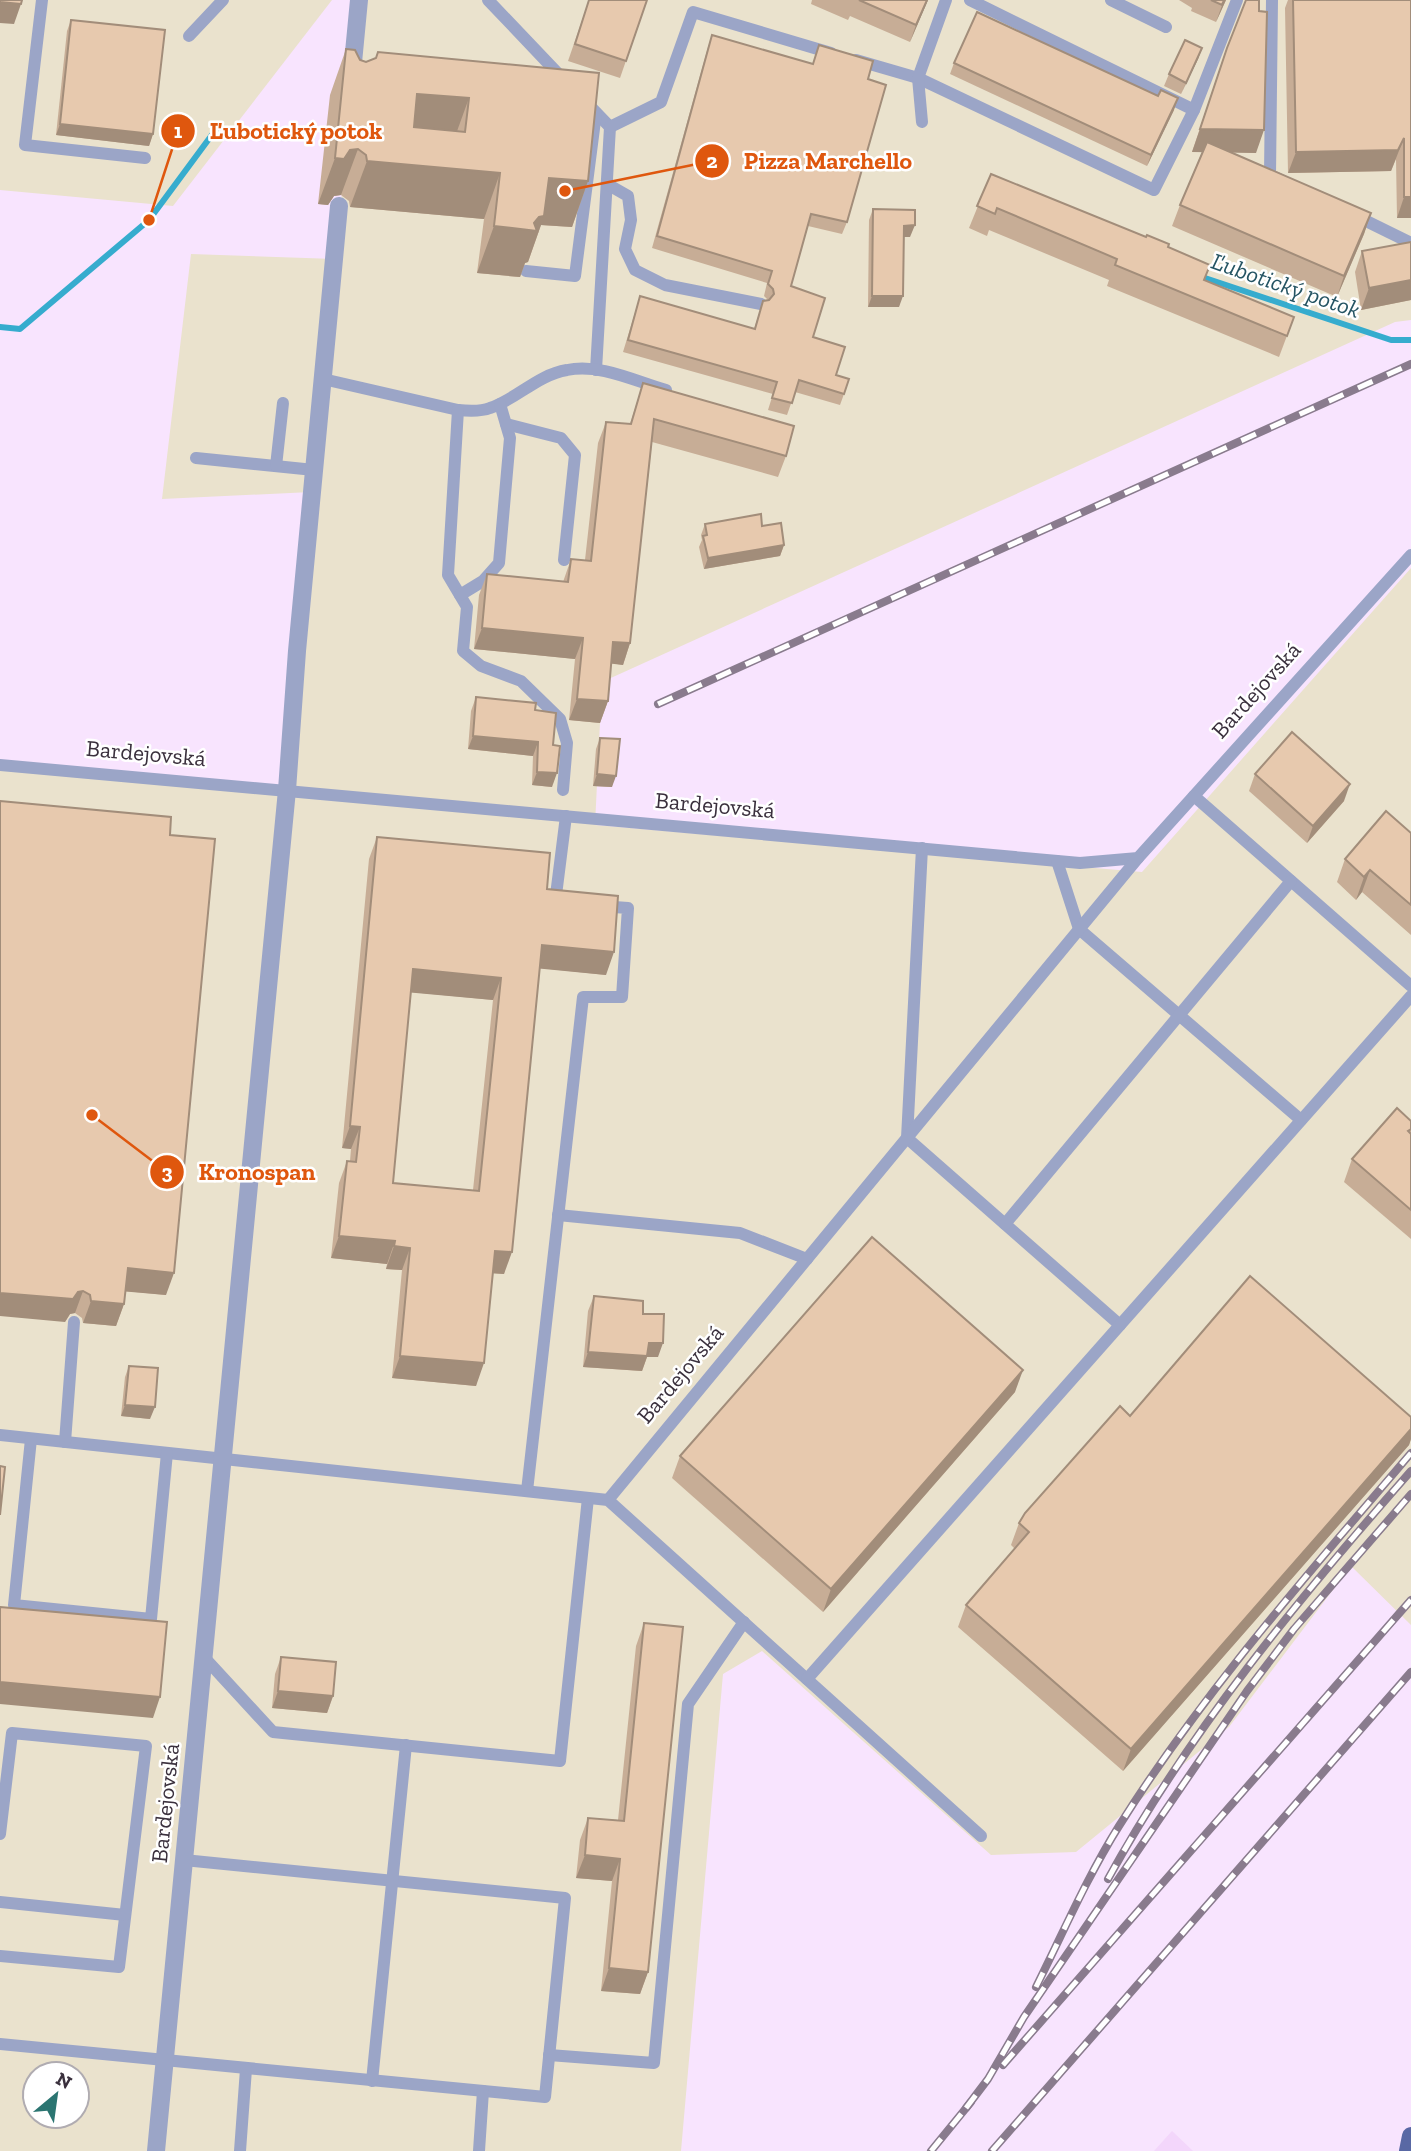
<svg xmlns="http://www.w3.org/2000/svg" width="1411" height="2151" font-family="'Zilla Slab',serif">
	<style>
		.built { fill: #f3d6fb }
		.industrial { fill: #eae2cd; fill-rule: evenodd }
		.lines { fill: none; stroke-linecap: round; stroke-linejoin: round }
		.stream { stroke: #36acce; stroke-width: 6 }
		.lane { stroke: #9ba5c7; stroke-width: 12 }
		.street { stroke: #9ba5c7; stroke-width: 18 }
		.primary { stroke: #5968a4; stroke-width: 18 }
		.rail-casing { stroke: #897b8d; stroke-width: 8 }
		.rail { stroke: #fff; stroke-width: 5; stroke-dasharray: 16; stroke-linecap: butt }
		.wall { fill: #c7ad96; fill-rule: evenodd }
		.shaded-wall { fill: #a28d7a }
		.building { fill: #e7c9ae; stroke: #a28d7a; stroke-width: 2; fill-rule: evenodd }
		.labels { text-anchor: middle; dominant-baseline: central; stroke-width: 5; stroke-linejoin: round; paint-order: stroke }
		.street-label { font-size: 23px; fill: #3a303d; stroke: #fff }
		.water-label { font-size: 24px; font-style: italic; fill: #255463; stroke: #fff }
		.leader { fill: none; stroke: #df570e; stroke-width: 2.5 }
		.callout-dot { fill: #df570e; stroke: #fff; stroke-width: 2.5 }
		.mark-label { font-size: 21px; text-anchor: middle; font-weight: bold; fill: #fff }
		.callout-label { font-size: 24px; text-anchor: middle; font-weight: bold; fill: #df570e; stroke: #fff; stroke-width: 5; stroke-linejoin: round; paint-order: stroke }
	</style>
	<rect width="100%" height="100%" fill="#f8e4fe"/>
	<path class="built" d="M1172,2131L1193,2151H1154Z"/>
	<g class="industrial">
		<path d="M0,0H332L173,206L0,190Z"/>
		<path d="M362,0H1411V320L1395,322L602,682L595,825L1142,872L1411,568V1625L1351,1566L1229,1727L1076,1852L991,1855L762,1651L723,1674L681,2151H0V761L280,789L311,492L162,499L191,254L335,259ZM35,2074H77V2116H35Z"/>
	</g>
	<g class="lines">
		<g class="stream">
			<path d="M1199,276L1391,340H1411"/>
			<path d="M0,327L20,329L149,220L217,128"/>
		</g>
		<g class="lane">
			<path d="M42,0L25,145L145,158"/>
			<path d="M488,0L565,81"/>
			<path d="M1111,0L1166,27"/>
			<path d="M1272,0L1270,175L1279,179"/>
			<path d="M189,36L223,0"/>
			<path d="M856,60L918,78L1154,190L1194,110L970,0"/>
			<path d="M585,101L610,127L596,370"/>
			<path d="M1194,110L1237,0"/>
			<path d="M922,122L918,78L946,0"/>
			<path d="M610,127L661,102L693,12L831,53"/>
			<path d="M607,184L628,196L631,220L625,249L635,270L665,285L761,304"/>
			<path d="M1356,216L1411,243"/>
			<path d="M526,271L575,276L596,113"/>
			<path d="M323,379L458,410C468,411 480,412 490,408C517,399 537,375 567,370C599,363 635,381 666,390"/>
			<path d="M458,410L448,575L467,607L463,651L481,666L521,681L560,719L567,743L563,790"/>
			<path d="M506,424L561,438L575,455L564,560"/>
			<path d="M196,458L314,470"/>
			<path d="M276,466L283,403"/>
			<path d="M460,595L483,581L499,563L510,438L500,404"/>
			<path d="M0,765L1080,863L1138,858L1411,555"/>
			<path d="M1194,796L1411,986"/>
			<path d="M922,848L907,1138L1120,1325"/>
			<path d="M1057,861L1079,929L1301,1120"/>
			<path d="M558,903H555L566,816"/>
			<path d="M558,1215L740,1233L807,1259"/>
			<path d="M1005,1224L1291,881"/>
			<path d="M0,1435L608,1500L981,1836"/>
			<path d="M31,1439L14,1605L151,1619L167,1453"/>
			<path d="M65,1442L74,1322"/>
			<path d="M527,1491L583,997H622L628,908L600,906"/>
			<path d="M608,1500L1138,858"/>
			<path d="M203,1656L273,1732L560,1761L588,1498"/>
			<path d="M807,1679L1411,996"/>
			<path d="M0,1834L12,1733L146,1746L119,1967L0,1956"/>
			<path d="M0,1902L125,1915"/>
			<path d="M0,2044L545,2097L565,1898L184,1860"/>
			<path d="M549,2055L654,2063L688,1704L744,1622"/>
			<path d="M372,2081L406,1745"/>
			<path d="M240,2151L246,2069"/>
			<path d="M479,2151L483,2091"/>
		</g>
		<g class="street">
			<path d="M352,73L359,0"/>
			<path d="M156,2151L287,790L297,651L339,206"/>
		</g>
		<path class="primary" d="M1408,2151L1411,2136"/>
		<g class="rail-casing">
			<g id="rail">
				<path d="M658,704L1411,364"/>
				<path d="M1108,1879C1190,1730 1299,1598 1411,1471"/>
				<path d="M1036,1987C1063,1933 1087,1877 1119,1826C1203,1692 1309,1573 1411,1453"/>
				<path d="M1003,2065L1411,1600"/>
				<path d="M966,2108L988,2079L1024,2017L1247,1691L1294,1629L1411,1494"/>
				<path d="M931,2151L971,2102"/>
				<path d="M992,2151L1411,1672"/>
			</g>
		</g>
		<use href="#rail" class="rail"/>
	</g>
	<g class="wall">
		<path d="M589,0H647L620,78L568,61Z"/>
		<path d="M812,0H928L910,42L850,16L848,20L811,4Z"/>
		<path d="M1179,0H1226L1216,22L1191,11L1192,8Z"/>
		<path d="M1245,0H1259L1256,153L1231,152L1371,213L1364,234L1337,297L1172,226L1180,205L1202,152H1192L1219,71L1245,2Z"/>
		<path d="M1288,0H1411V218H1397L1396,159L1391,171L1288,173L1285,8Z"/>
		<path d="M71,20L153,134L149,146L56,135L67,31Z"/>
		<path d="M712,35L813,64L819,45L868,79L847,222L842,234L808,226L791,286L813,337L836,375L844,394L840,405L795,392L787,415L768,410L773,394L623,352L640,296L754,329L763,301L768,300L764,296L767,283L652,248L708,47Z"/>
		<path d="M1202,48L1198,59L1181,94L1164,86L1169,74Z"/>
		<path d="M346,49L360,60L366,62L599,73L588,181L572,227L541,225L528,262L525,263L520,277L477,273L484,219L350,207L349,201L341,195L334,196L328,205L318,204L330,95Z"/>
		<path d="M954,63L1174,110L1147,166L950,74Z"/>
		<path d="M991,174L1168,247L1205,280L1294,317L1279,357L1107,286L1109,280L989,230L987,236L969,228Z"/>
		<path d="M873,209L910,237H904L899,307H868L869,220Z"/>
		<path d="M1411,242V300L1361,310L1355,272L1362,251Z"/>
		<path d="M643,383L786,456L778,477L652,442L630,643L623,665L611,663L608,701L600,723L569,720L575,659L474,649L479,595L487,574L563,582L571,559L585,560L598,443L606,422L630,424Z"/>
		<path d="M705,524L762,526L784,545L780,556L704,569L699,547L702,540L701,535Z"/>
		<path d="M476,697L535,710L553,745L552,787L532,785L533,756L468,749L471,711Z"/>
		<path d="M600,738L612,787L593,786L596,749Z"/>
		<path d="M1255,774L1344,801L1307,843L1249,791Z"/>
		<path d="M1411,833V935L1362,892L1356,900L1337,882L1345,859Z"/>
		<path d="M170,835L166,1295L125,1291L124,1304L116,1326L83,1323L82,1318L75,1313L70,1314L65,1322Z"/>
		<path d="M377,837L547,889L606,975L540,968L504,1274L493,1273L476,1386L392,1378L402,1270L386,1269L387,1264L331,1258L339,1183L347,1161H350L351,1149L342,1148L369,859ZM411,992L493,1000L473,1190L393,1183Z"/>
		<path d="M1411,1121V1239L1344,1182L1352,1159Z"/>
		<path d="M594,1296L643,1314L658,1357H647L642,1371L583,1367L588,1311Z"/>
		<path d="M129,1366L150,1419L121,1416L125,1377Z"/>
		<path d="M1015,1392L823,1612L672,1478L680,1456Z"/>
		<path d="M1130,1416L1411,1417V1439L1409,1445L1123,1771L958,1627L966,1605L1015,1549L1011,1545L1019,1523Z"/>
		<path d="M644,1623L648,1972L640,1994L601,1991L612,1881L576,1878L580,1840L588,1818L618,1820L636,1646Z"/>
		<path d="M281,1657L333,1696L327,1713L272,1708L275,1674Z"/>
	</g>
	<g class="shaded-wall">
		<path d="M927,0H928L910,42L916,25Z"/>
		<path d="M1224,0H1226L1216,22Z"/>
		<path d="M0,2L21,4L14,24L0,23Z"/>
		<path d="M1202,48L1198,59L1181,94L1186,83Z"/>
		<path d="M417,94L469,98L452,145L400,140Z"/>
		<path d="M1178,98L1174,110L1147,166L1151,155Z"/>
		<path d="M60,124L153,134L149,146L56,135Z"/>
		<path d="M1200,129L1264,130L1256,153L1192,152Z"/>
		<path d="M1404,138L1391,171L1288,173L1296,152Z"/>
		<path d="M358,149L341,195L334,196L328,205L318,204L335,158L350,150Z"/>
		<path d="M367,161L500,173L484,219L350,207Z"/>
		<path d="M549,178L588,181L572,227L541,225L528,262L525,263L520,277L477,273L494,226Z"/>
		<path d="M1404,197H1411V218H1397Z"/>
		<path d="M1371,213L1364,234L1337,297L1344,276Z"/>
		<path d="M915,225L910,237H900L904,226Z"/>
		<path d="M1411,280V300L1361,310L1369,288Z"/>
		<path d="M872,296H903L899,307H868Z"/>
		<path d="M784,545L780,556L704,569L708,558Z"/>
		<path d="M482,628L583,638L575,659L474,649Z"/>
		<path d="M613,642L630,643L623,665L606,663Z"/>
		<path d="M577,699L608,701L600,723L569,720Z"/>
		<path d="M473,736L538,742L533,756L468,749Z"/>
		<path d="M537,772L557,773L552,787L532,785Z"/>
		<path d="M597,774L616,776L612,787L593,786Z"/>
		<path d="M1350,784L1344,801L1307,843L1313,826Z"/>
		<path d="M1370,870L1362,892L1356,900L1364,877Z"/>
		<path d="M542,945L614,952L606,975L534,968Z"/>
		<path d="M413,969L501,978L493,1000L405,992Z"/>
		<path d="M350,1126L360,1127L351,1149L342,1148Z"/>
		<path d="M339,1236L395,1241L387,1264L331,1258Z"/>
		<path d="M394,1246L410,1248L402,1270L386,1269Z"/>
		<path d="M495,1251L512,1252L504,1274L487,1273Z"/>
		<path d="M128,1268L174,1273L166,1295L120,1291Z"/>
		<path d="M83,1291L75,1313L70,1314L65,1322L0,1316V1293L78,1292Z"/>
		<path d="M91,1301L124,1304L116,1326L83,1323Z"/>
		<path d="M649,1343H663L658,1357H647L642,1371L583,1367L588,1352Z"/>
		<path d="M400,1356L484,1363L476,1386L392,1378Z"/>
		<path d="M1023,1370L1015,1392L823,1612L831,1589Z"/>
		<path d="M125,1405L155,1407L150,1419L121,1416Z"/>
		<path d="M1411,1429V1439L1409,1445L1123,1771L1131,1749Z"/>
		<path d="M0,1682L160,1697L153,1718L0,1704Z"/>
		<path d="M278,1691L333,1696L327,1713L272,1708Z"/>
		<path d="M585,1855L620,1859L612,1881L576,1878Z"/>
		<path d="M609,1968L648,1972L640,1994L601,1991Z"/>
	</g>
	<g class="building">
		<path d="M0,0H22L21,4L0,2Z"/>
		<path d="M589,0H647L626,61L575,44Z"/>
		<path d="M859,0H927L916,25Z"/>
		<path d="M1211,0H1224L1222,5Z"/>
		<path d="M1246,0H1259V11L1267,12L1264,130L1200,129L1227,48Z"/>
		<path d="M1293,0H1411V197H1404V138L1398,150L1296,152Z"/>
		<path d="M977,12L1158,96L1161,90L1178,98L1151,155L954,63Z"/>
		<path d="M71,20L165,30L153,134L60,124Z"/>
		<path d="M712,35L813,64L819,45L873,61L868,79L886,85L847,222L811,214L791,286L825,298L813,337L845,347L836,375L849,379L844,394L799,380L792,403L772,398L777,382L628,340L640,296L755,329L763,301L769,300L774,294L773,289L768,284L772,271L657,236Z"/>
		<path d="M1185,40L1202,48L1186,83L1169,74Z"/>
		<path d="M346,49L355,50L360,60L366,62L376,58L378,52L599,73L588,181L549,178L544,216L539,217L534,223L537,231L494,226L500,173L367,161L366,155L358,149L350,150L344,159L335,158ZM417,94L469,98L465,132L414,127Z"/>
		<path d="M1207,142L1371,213L1344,276L1180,205Z"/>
		<path d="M991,174L1146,237L1147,235L1169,244L1168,247L1210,265L1204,280L1294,317L1287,336L1115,265L1117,259L997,208L995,214L977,206Z"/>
		<path d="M873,209L915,210V225L904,226L903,296H872Z"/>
		<path d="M1411,242V280L1369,288L1362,251Z"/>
		<path d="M643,383L794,426L786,456L654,419L630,643L613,642L608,701L577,699L583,638L482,628L487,574L568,582L571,559L591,561L606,422L631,424Z"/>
		<path d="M761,514L762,526L781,523L784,545L708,558L703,536L707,535L705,524Z"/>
		<path d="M476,697L536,703L535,710L556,713L553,745L560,746L557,773L537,772L538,742L473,736Z"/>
		<path d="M1292,732L1350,784L1313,826L1255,774Z"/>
		<path d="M600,738L620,739L616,776L597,774Z"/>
		<path d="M0,801L171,817L170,835L215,839L174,1273L128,1268L124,1304L91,1301L90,1295L83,1291L78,1292L73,1299L0,1293Z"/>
		<path d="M1386,811L1411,833V905L1370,870L1364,877L1345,859Z"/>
		<path d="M377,837L550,853L547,889L618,896L614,952L542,945L512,1252L495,1251L484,1363L400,1356L410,1248L394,1246L395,1241L339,1236L347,1161L356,1162L360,1127L350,1126ZM413,969L501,978L479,1191L393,1183Z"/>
		<path d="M1397,1108L1411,1121V1129L1408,1131L1411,1134V1210L1352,1159Z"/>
		<path d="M872,1237L1023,1370L831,1589L680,1456Z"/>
		<path d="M1250,1276L1411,1417V1429L1131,1749L966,1605L1029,1532L1019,1523L1025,1513L1120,1406L1130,1416Z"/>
		<path d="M594,1296L643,1301V1314H664L663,1343H649L647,1356L588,1352Z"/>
		<path d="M129,1366L158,1368L155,1407L125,1405Z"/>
		<path d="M0,1466L5,1467L0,1515Z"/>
		<path d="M0,1607L167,1622L160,1697L0,1682Z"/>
		<path d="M644,1623L683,1627L648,1972L609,1968L620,1859L585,1855L588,1818L624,1821Z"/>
		<path d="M281,1657L336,1662L333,1696L278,1691Z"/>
	</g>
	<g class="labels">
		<g class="street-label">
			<text transform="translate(1256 690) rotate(-48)">Bardejovská</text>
			<text transform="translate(146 753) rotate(5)">Bardejovská</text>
			<text transform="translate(715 805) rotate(5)">Bardejovská</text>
			<text transform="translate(680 1374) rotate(-50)">Bardejovská</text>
			<text transform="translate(165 1803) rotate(-84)">Bardejovská</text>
		</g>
		<g class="water-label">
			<text transform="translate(1286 285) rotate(19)">Ľubotický potok</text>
		</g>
	</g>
	<path class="leader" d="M149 220L178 131M565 191L712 161M92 1115L167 1172"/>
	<g class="callout-dot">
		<circle cx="149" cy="220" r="7"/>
		<circle cx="565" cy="191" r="7"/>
		<circle cx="92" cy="1115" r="7"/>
		<circle cx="178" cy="131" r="18"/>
		<circle cx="712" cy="161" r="18"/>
		<circle cx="167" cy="1172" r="18"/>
	</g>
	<g class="mark-label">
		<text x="178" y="138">1</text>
		<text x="712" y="168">2</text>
		<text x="167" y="1179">3</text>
	</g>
	<g class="callout-label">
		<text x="296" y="139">Ľubotický potok</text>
		<text x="828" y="169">Pizza Marchello</text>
		<text x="257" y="1180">Kronospan</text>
	</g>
	<g transform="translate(56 2095) rotate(29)"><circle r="33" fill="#ffffff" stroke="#b0acb1" stroke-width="2"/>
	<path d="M0-5L12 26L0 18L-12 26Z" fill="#2b7571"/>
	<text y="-10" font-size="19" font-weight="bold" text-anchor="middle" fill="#3a303d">N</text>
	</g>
</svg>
